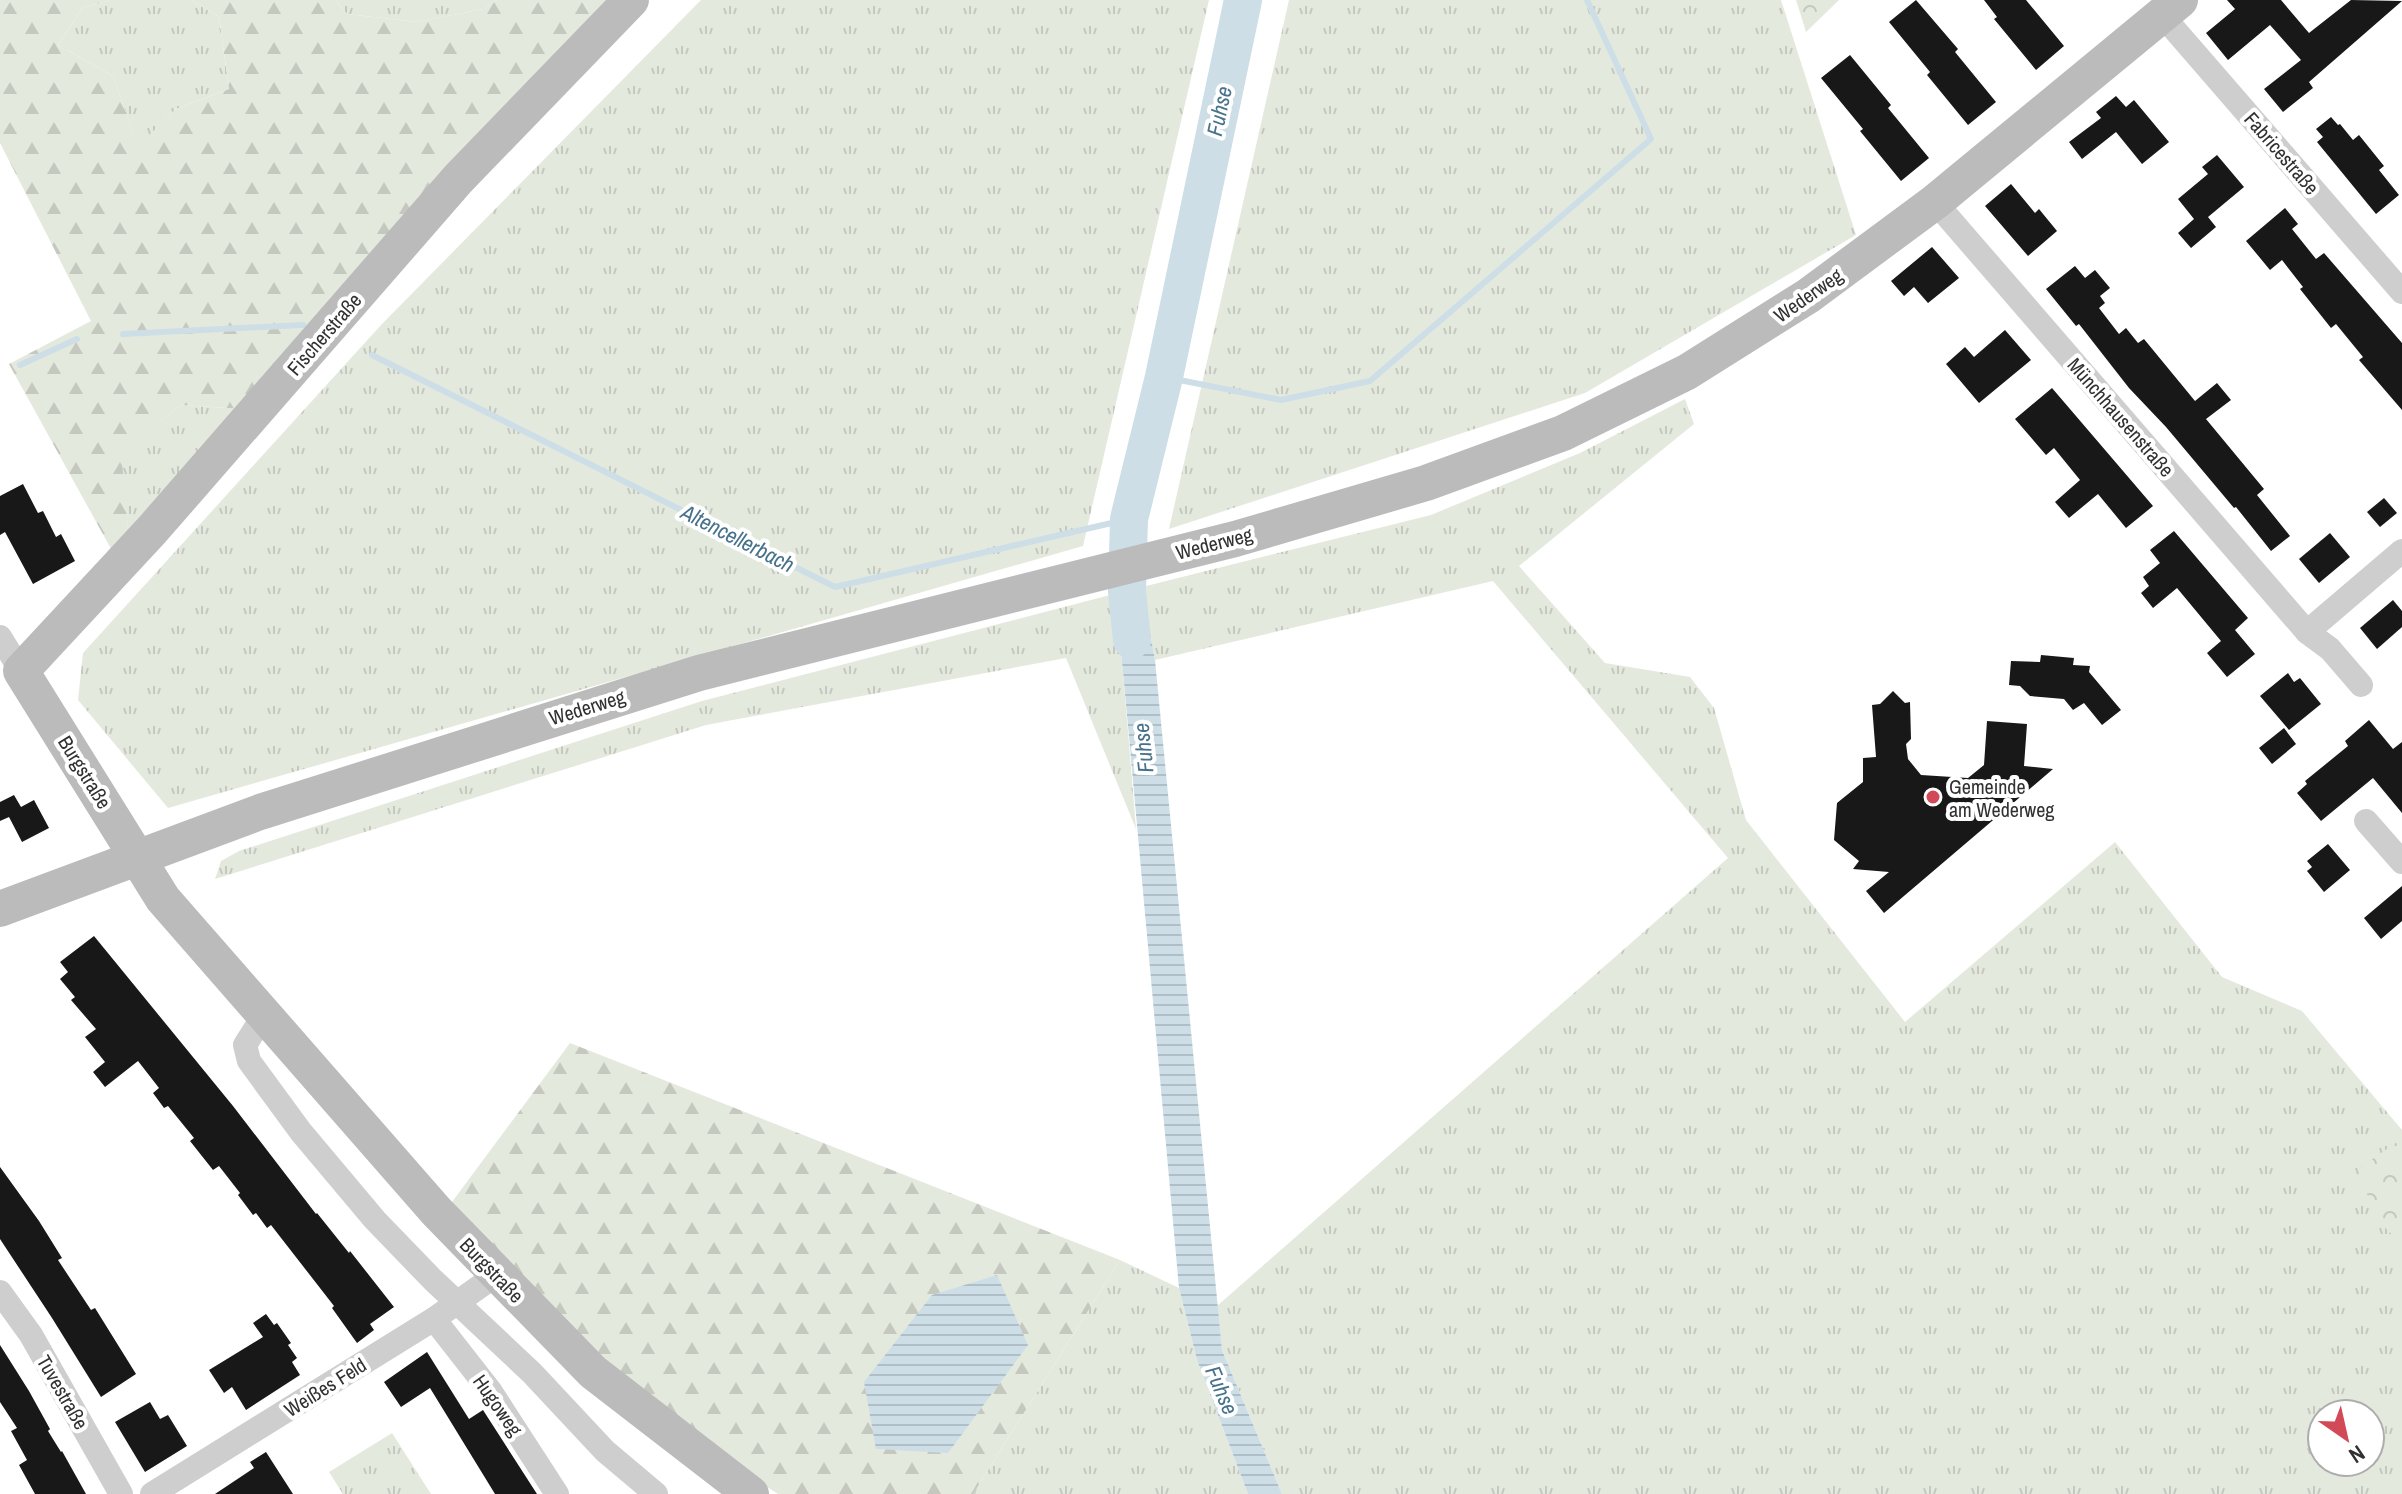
<svg xmlns="http://www.w3.org/2000/svg" width="2402" height="1494" font-family="'Archivo Narrow',sans-serif">
	<style>
		.grass { fill: url(#grass-tufts); fill-rule: evenodd }
		.forest { fill: url(#forest-firs) }
		.park { fill: url(#park-crowns) }
		.water { fill: url(#water-rules) }
		.lines { fill: none; stroke-linecap: round; stroke-linejoin: round }
		.stream { stroke: #cddee7; stroke-width: 6 }
		.river { stroke: #cddee7; stroke-width: 38 }
		.building { fill: #181818 }
		.street { stroke: #cecece; stroke-width: 24 }
		.secondary { stroke: #bbb; stroke-width: 36 }
		.poi-dot { fill: #d24957; stroke: #fff; stroke-width: 3 }
		.labels { text-anchor: middle; dominant-baseline: central; stroke-width: 8; stroke-linejoin: round; paint-order: stroke }
		.street-label { font-size: 20px; fill: #313131; stroke: #fff }
		.poi-label { font-size: 20px; fill: #313131; stroke: #fff; text-anchor: start }
		.water-label { font-size: 22px; font-style: italic; fill: #47728b; stroke: #fff }
	</style>
	<defs>
		<pattern id="grass-tufts" width="24" height="20" patternUnits="userSpaceOnUse" patternTransform="scale(2)"><rect width="24" height="20" fill="#e4e9de"/><path d="M3 7l-1-3M5 7V3M7 7l1-3M15 17l-1-3M17 17v-4M19 17l1-3" fill="none" stroke="#c4c8bf"/></pattern>
		<pattern id="forest-firs" width="22" height="20" patternUnits="userSpaceOnUse" patternTransform="scale(2)"><rect width="22" height="20" fill="#e4e9de"/><path d="M5 1l3.5 6h-7zM16 11l3.5 6h-7z" fill="#c4c8bf"/></pattern>
		<pattern id="park-crowns" width="20" height="18" patternUnits="userSpaceOnUse" patternTransform="scale(2)"><rect width="20" height="18" fill="#e4e9de"/><path d="M2 6a3 3 0 1 1 6 0M12 15a3 3 0 1 1 6 0" fill="none" stroke="#c4c8bf"/></pattern>
		<pattern id="water-rules" width="6" height="5" patternUnits="userSpaceOnUse" patternTransform="scale(2)"><rect width="6" height="5" fill="#cddee7"/><path d="M0 2.5h6" fill="none" stroke="#b0bfc7"/></pattern>
	</defs>
	<rect width="100%" height="100%" fill="#fff"/>
	<g class="grass">
		<path d="M110,0H191L219,17L229,89L176,109L138,147L113,76L58,45L82,8Z"/>
		<path d="M335,0H497L483,9L417,22L347,14Z"/>
		<path d="M701,0H1209L1083,546L168,808L78,700L83,653L381,325Z"/>
		<path d="M1289,0H1781L1856,235L1585,393L1169,529Z"/>
		<path d="M1685,399L1694,424L1519,566L1605,663L1690,677L1714,708L1746,820L1905,1022L2115,842L2222,977L2302,1011L2402,1130V1494H1282L1222,1350L1217,1306L1728,858L1493,581L1155,660L1142,587L1431,515L1580,453ZM2322,1414H2370V1462H2322Z"/>
		<path d="M181,405L242,409L129,540L120,450Z"/>
		<path d="M1114,594L1123,671L1136,829L1066,658L706,725L215,879L221,861L239,851L702,701Z"/>
		<path d="M1120,1260L1179,1288L1197,1360L1248,1494H973Z"/>
		<path d="M392,1433L431,1494H343L329,1472Z"/>
	</g>
	<g class="forest">
		<path d="M0,0H110L82,8L58,45L113,76L138,146L176,109L229,89L219,17L191,0H335L347,14L417,22L483,9L497,0H613L242,409L181,405L121,450L129,540L115,556L9,364L91,321L0,143Z"/>
		<path d="M570,1043L1120,1260L973,1494H778L756,1480L603,1361L449,1206Z"/>
	</g>
	<g class="park">
		<path d="M1796,0H1839L1806,32Z"/>
		<path d="M2397,1142L2402,1148V1240C2378,1232 2366,1191 2358,1169Z"/>
	</g>
	<g class="water">
		<path d="M1142,587L1155,660L1222,1350L1282,1494H1248L1197,1360L1179,1288L1123,671L1114,594Z"/>
		<path d="M997,1275L1028,1345L948,1453L876,1449L864,1382L932,1295Z"/>
	</g>
	<g class="lines">
		<g class="stream">
			<path d="M123,334L303,325"/>
			<path d="M372,355L835,587L1129,519"/>
			<path d="M20,365L77,339"/>
			<path d="M1164,377L1281,400L1370,381L1651,139L1587,0"/>
		</g>
		<path class="river" d="M1132,640L1127,591L1129,519L1164,377L1243,0"/>
	</g>
	<g class="building">
		<path d="M1916,0L1958,49L1955,52L1996,102L1968,125L1927,75L1930,72L1889,22Z"/>
		<path d="M1984,0H2026L2064,46L2036,70L1994,19L1997,17Z"/>
		<path d="M2227,0H2281L2309,33L2351,0L2402,1L2309,82L2313,88L2283,112L2264,89L2301,60L2270,25L2228,60L2206,33L2235,9Z"/>
		<path d="M1850,55L1891,105L1888,108L1929,158L1901,181L1860,131L1863,129L1821,78Z"/>
		<path d="M2116,96L2126,107L2134,100L2169,142L2142,164L2116,132L2082,159L2069,142L2101,118L2096,112Z"/>
		<path d="M2331,117L2338,125L2340,124L2353,140L2359,135L2384,166L2379,170L2399,195L2376,214L2317,142L2323,137L2316,129Z"/>
		<path d="M2217,155L2244,187L2208,217L2216,227L2191,248L2178,233L2194,219L2178,199L2208,174L2202,167Z"/>
		<path d="M2011,184L2035,213L2039,209L2057,231L2028,256L1985,206Z"/>
		<path d="M2285,208L2298,224L2292,229L2316,259L2324,253L2402,343V410L2359,360L2363,357L2336,324L2331,328L2300,289L2303,287L2282,260L2270,270L2246,241Z"/>
		<path d="M1932,247L1959,278L1928,303L1914,287L1904,296L1891,281Z"/>
		<path d="M2075,266L2085,278L2095,270L2110,288L2100,296L2105,303L2099,308L2119,334L2126,328L2138,343L2144,339L2195,401L2217,383L2231,400L2206,419L2264,489L2257,495L2290,536L2271,551L2236,507L2234,508L2166,427L2129,388L2079,324L2076,326L2046,289Z"/>
		<path d="M2005,330L2031,360L1979,403L1946,364L1965,347L1974,357Z"/>
		<path d="M2052,388L2153,506L2126,528L2098,494L2069,518L2055,502L2080,480L2054,448L2046,455L2015,419Z"/>
		<path d="M23,484L38,513L43,511L56,537L61,534L75,561L33,584L5,532L0,535V496Z"/>
		<path d="M2384,498L2397,513L2380,527L2367,512Z"/>
		<path d="M2174,531L2248,618L2235,630L2255,654L2227,677L2207,653L2221,641L2177,588L2153,608L2141,593L2149,586L2143,577L2160,563L2150,550Z"/>
		<path d="M2330,533L2350,557L2319,583L2299,559Z"/>
		<path d="M2393,600L2402,611V627L2377,649L2360,628Z"/>
		<path d="M2041,655L2074,658L2073,665L2090,666L2089,672L2121,710L2102,725L2084,703L2073,710L2064,699L2030,696L2020,686L2009,685L2011,661L2040,662Z"/>
		<path d="M2288,673L2294,682L2300,678L2321,704L2289,730L2260,696Z"/>
		<path d="M1893,691L1905,703L1910,702L1911,739L1906,744L1908,759L1921,775L1968,778L1984,765L1987,721L2027,724L2024,766L2053,769L1884,913L1866,891L1889,872L1853,869L1859,861L1834,840L1837,803L1863,782V758L1876,757L1872,705L1880,704Z"/>
		<path d="M2369,720L2393,749L2402,742V813L2373,778L2321,821L2297,793L2307,784L2305,781L2348,746L2345,741Z"/>
		<path d="M2284,728L2296,744L2272,764L2259,748Z"/>
		<path d="M14,795L21,807L34,800L49,828L22,842L9,817L0,821V802Z"/>
		<path d="M2328,844L2350,870L2324,892L2307,871L2312,867L2307,861Z"/>
		<path d="M2402,886V921L2381,939L2364,918Z"/>
		<path d="M94,936L233,1106L316,1214L317,1213L349,1253L350,1251L394,1307L370,1324L374,1330L357,1343L332,1308L334,1306L271,1225L267,1228L256,1213L253,1215L238,1195L240,1193L219,1166L213,1170L190,1141L194,1138L168,1106L164,1108L153,1093L159,1088L138,1061L105,1087L93,1072L105,1062L85,1037L96,1029L71,1000L75,997L60,979L68,972L60,962Z"/>
		<path d="M0,1167L39,1221L62,1258L58,1260L91,1310L95,1308L136,1374L101,1397L52,1318L0,1239Z"/>
		<path d="M266,1314L274,1325L277,1323L291,1343L288,1345L297,1358L292,1362L300,1375L246,1410L232,1387L224,1393L209,1370L263,1337L253,1323Z"/>
		<path d="M0,1345L29,1391L50,1429L48,1431L61,1452L62,1451L86,1494H35L19,1465L27,1460L11,1431L17,1428L0,1402Z"/>
		<path d="M427,1352L469,1419L483,1410L537,1494H495L430,1388L401,1407L384,1382Z"/>
		<path d="M150,1402L160,1419L168,1415L187,1446L145,1472L115,1422Z"/>
		<path d="M266,1452L293,1494H215L254,1468L250,1462Z"/>
	</g>
	<g class="lines">
		<g class="street">
			<path d="M2162,15L2402,292"/>
			<path d="M1935,202L2307,632L2402,551"/>
			<path d="M2307,632L2330,649L2361,685"/>
			<path d="M0,637L21,671"/>
			<path d="M2366,821L2402,862"/>
			<path d="M264,1015L245,1045L249,1061L301,1132L375,1220L433,1280L532,1373L605,1451L656,1494"/>
			<path d="M0,1292L31,1335L121,1494"/>
			<path d="M434,1319L491,1392L557,1494"/>
			<path d="M152,1494L434,1319L496,1275"/>
		</g>
		<g class="secondary">
			<path d="M631,0L458,179L152,530L21,671L163,899L436,1211L593,1372L751,1494"/>
			<path d="M0,909L260,812L699,673L1235,539L1426,483L1563,433L1687,372L1808,296L1935,202L2180,0"/>
		</g>
	</g>
	<circle class="poi-dot" cx="1933" cy="797" r="8"/>
	<g class="labels">
		<g class="street-label">
			<text transform="translate(2282 153) rotate(49)">Fabricestraße</text>
			<text transform="translate(1808 295) rotate(-35)">Wederweg</text>
			<text transform="translate(324 334) rotate(-49)">Fischerstraße</text>
			<text transform="translate(2121 417) rotate(49)">Münchhausenstraße</text>
			<text transform="translate(1214 543) rotate(-14)">Wederweg</text>
			<text transform="translate(587 707) rotate(-17)">Wederweg</text>
			<text transform="translate(85 772) rotate(58)">Burgstraße</text>
			<text transform="translate(492 1270) rotate(46)">Burgstraße</text>
			<text transform="translate(325 1387) rotate(-32)">Weißes Feld</text>
			<text transform="translate(63 1392) rotate(60)">Tuvestraße</text>
			<text transform="translate(498 1405) rotate(55)">Hugoweg</text>
		</g>
		<g class="poi-label">
			<text x="1949" y="786">Gemeinde<tspan x="1949" dy="23">am Wederweg</tspan></text>
		</g>
		<g class="water-label">
			<text transform="translate(1219 111) rotate(-78)">Fuhse</text>
			<text transform="translate(738 538) rotate(27)">Altencellerbach</text>
			<text transform="translate(1143 748) rotate(-96)">Fuhse</text>
			<text transform="translate(1222 1390) rotate(67)">Fuhse</text>
		</g>
	</g>
	<g transform="translate(2346 1438) rotate(146)"><circle r="38" fill="#ffffff" stroke="#adadad" stroke-width="2"/>
	<path d="M0-6L14 30L0 20L-14 30Z" fill="#d24957"/>
	<text y="-12" font-size="22" font-weight="bold" text-anchor="middle" fill="#313131">N</text>
	</g>
</svg>
